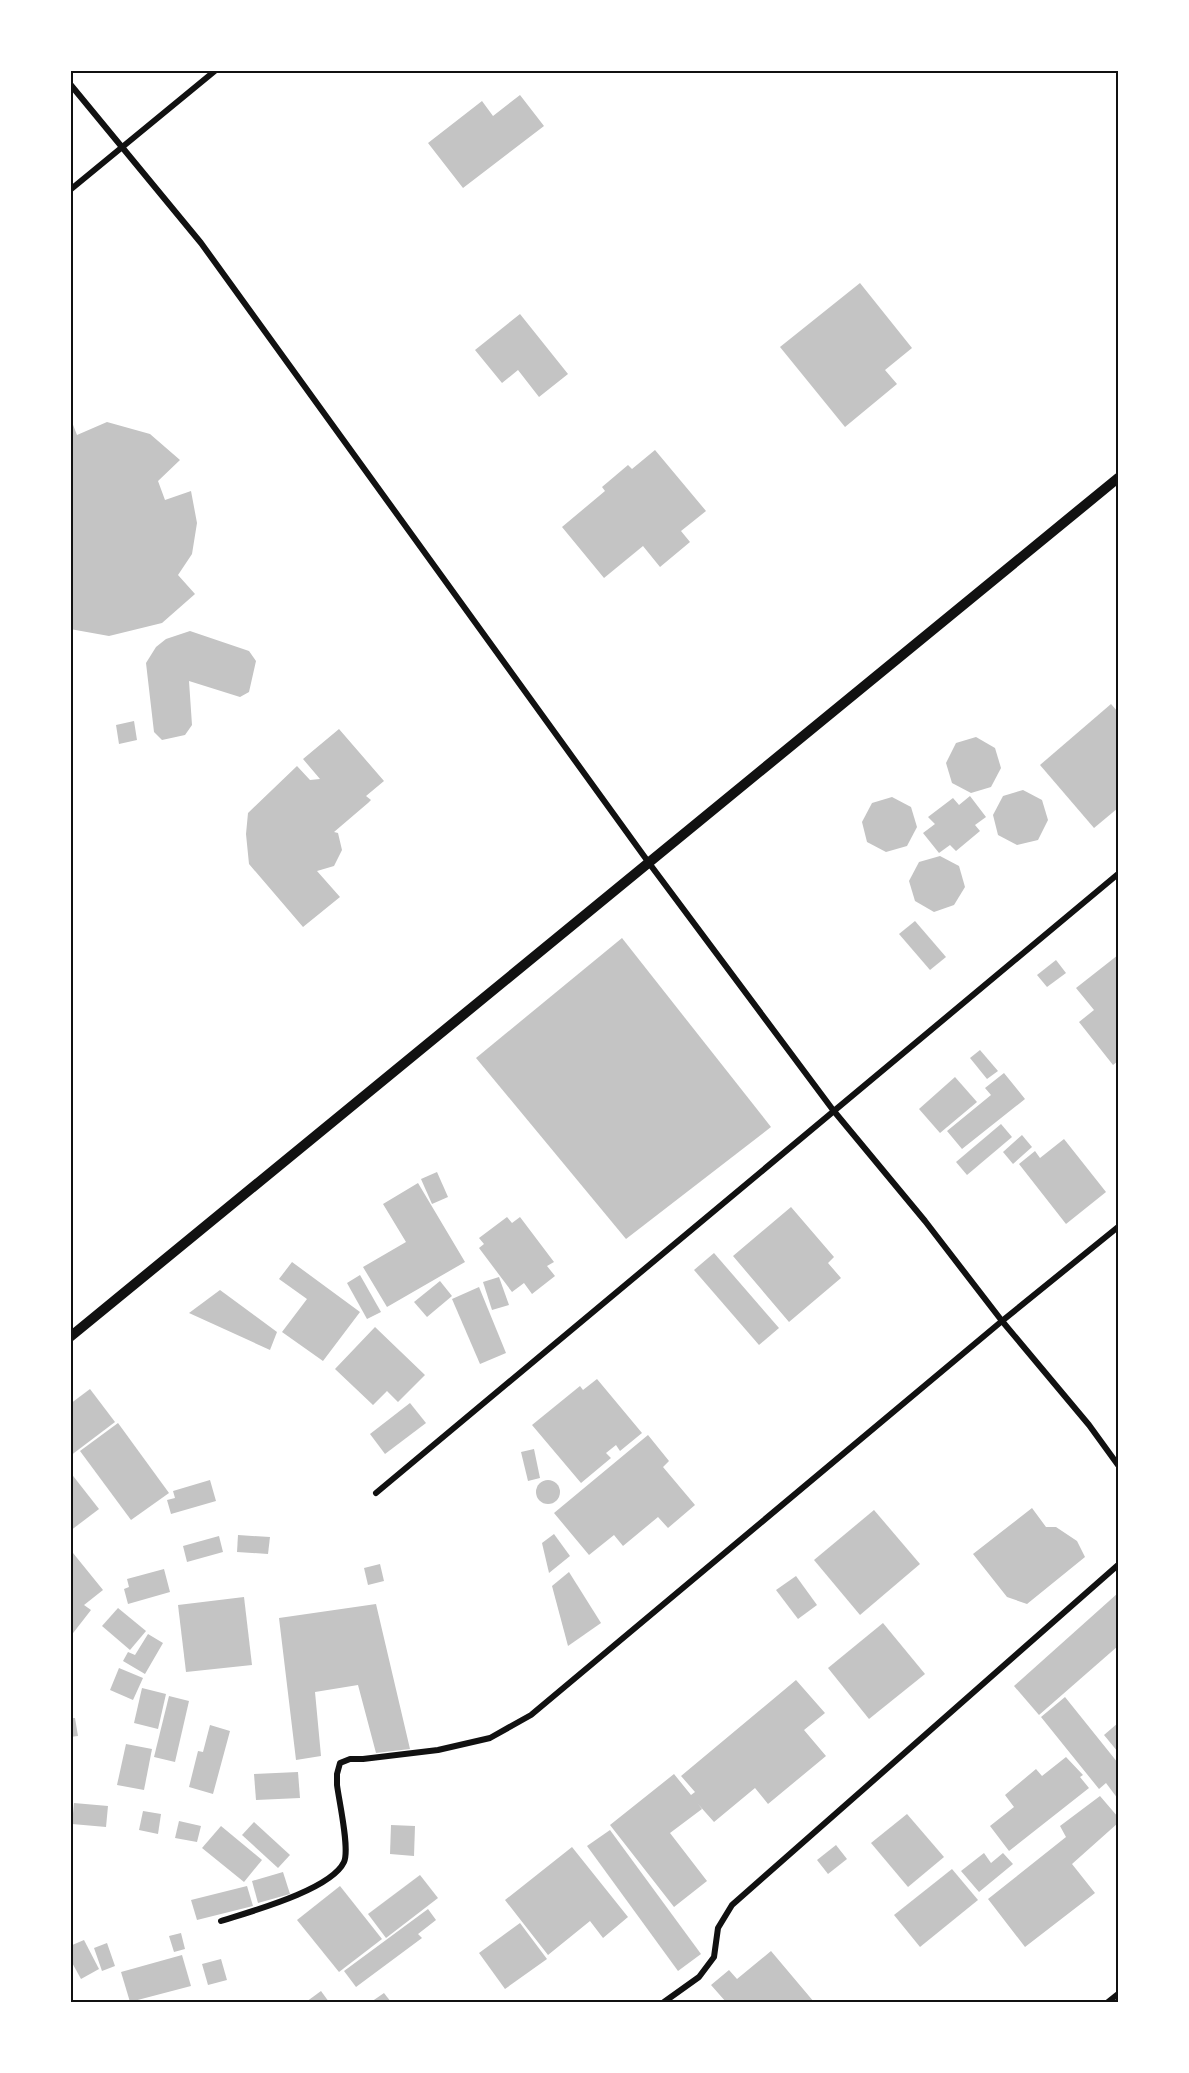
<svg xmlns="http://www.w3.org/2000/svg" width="1189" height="2073" font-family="'Alegreya Sans',sans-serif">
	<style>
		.building { fill: #c4c4c4 }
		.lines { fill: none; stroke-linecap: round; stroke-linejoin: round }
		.minor { stroke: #111; stroke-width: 6 }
		.tertiary { stroke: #111; stroke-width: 10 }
		.neatline { fill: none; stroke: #111; stroke-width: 2 }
	</style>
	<rect width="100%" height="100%" fill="#fff"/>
	<g class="building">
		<path d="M520,95L544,126L463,188L428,143L482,101L493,116Z"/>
		<path d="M860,283L912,348L885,370L897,384L845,427L780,347Z"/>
		<path d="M520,314L568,374L539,397L518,370L502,383L475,350Z"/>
		<path d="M70,417L77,435L107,422L150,434L180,460L158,481L165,500L191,491L197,523L192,554L178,575L195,594L162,623L109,636L70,629Z"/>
		<path d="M655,450L706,511L681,531L690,542L660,567L643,546L604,578L562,527L605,491L602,487L628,465L632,469Z"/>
		<path d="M190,631L249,651L256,661L249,692L240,697L189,681L192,725L185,735L162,740L154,732L146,663L156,647L166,639Z"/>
		<path d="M1111,704L1118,712V808L1094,828L1040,765Z"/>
		<path d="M134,721L137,740L119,744L116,725Z"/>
		<path d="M339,729L384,781L366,796L371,800L368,803L334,832L338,833L342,850L334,866L317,871L340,897L303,927L249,864L246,834L248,813L297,766L310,780L320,779L303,759Z"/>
		<path d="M976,737L995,748L1001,768L991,787L971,793L952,783L946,763L956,743Z"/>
		<path d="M1023,790L1042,800L1048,820L1038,840L1017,845L998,835L993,815L1003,796Z"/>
		<path d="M970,796L986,817L975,825L980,831L956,851L950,845L939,853L923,833L935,824L928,817L953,798L959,805Z"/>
		<path d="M892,797L911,807L917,827L907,846L886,852L867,842L862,822L872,803Z"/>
		<path d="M940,856L959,866L965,887L954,905L934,912L915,901L909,881L919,862Z"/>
		<path d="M915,921L946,957L930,970L899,934Z"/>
		<path d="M622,938L771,1127L626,1239L476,1058Z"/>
		<path d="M1118,955V1061L1113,1065L1079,1022L1094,1010L1076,988Z"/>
		<path d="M1056,960L1066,973L1047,987L1037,975Z"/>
		<path d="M980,1050L998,1071L987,1079L970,1058Z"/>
		<path d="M1004,1073L1025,1099L962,1149L947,1131L991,1095L985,1088Z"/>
		<path d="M955,1077L977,1102L940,1133L919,1109Z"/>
		<path d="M1001,1124L1012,1137L967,1175L956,1162Z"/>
		<path d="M1022,1135L1032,1147L1013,1164L1003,1152Z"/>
		<path d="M1064,1139L1106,1192L1066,1224L1019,1164L1035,1151L1040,1158Z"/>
		<path d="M437,1172L448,1197L432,1204L421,1179Z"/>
		<path d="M418,1183L465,1262L387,1307L363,1267L406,1242L383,1204Z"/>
		<path d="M791,1207L834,1257L828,1263L841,1278L789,1322L733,1256Z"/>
		<path d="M507,1217L512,1223L520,1217L554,1262L547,1266L555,1276L532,1294L524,1283L512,1292L479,1248L484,1244L479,1238Z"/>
		<path d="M714,1253L779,1328L759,1345L694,1270Z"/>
		<path d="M292,1262L360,1312L323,1361L282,1332L307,1299L279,1279Z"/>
		<path d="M360,1275L381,1312L367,1319L347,1283Z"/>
		<path d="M499,1277L509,1305L492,1310L483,1282Z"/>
		<path d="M440,1281L452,1296L427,1317L414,1302Z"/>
		<path d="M479,1287L506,1353L480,1364L452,1299Z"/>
		<path d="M220,1290L277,1332L270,1350L189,1313Z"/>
		<path d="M375,1327L425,1375L398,1402L387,1391L373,1405L335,1369Z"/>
		<path d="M597,1379L642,1433L620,1451L616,1445L606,1453L611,1458L581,1483L532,1425L580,1386L583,1390Z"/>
		<path d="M90,1389L115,1422L70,1456V1404Z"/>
		<path d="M410,1403L426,1423L385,1454L370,1434Z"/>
		<path d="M118,1423L169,1493L131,1520L80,1451Z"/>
		<path d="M648,1435L669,1461L663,1467L695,1505L668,1528L658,1517L623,1546L614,1535L589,1555L554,1513Z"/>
		<path d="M534,1449L540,1478L528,1481L521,1452Z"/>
		<path d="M70,1472L99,1509L70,1531Z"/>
		<path d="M210,1480L216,1501L171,1514L167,1500L175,1498L173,1491Z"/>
		<circle cx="548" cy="1492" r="12"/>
		<path d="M1032,1508L1046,1527H1056L1077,1541L1085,1557L1027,1604L1007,1597L973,1554Z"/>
		<path d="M874,1510L920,1564L860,1615L814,1560Z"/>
		<path d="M554,1534L570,1556L549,1573L542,1543Z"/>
		<path d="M238,1535L270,1537L268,1554L237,1552Z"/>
		<path d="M219,1536L223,1552L187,1562L183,1546Z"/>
		<path d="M73,1553L103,1590L84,1605L91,1610L70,1637V1554Z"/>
		<path d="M380,1564L384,1581L368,1585L364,1568Z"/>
		<path d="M164,1569L170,1592L128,1604L124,1589L129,1587L127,1579Z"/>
		<path d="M569,1572L601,1623L568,1646L552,1586Z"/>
		<path d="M796,1576L817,1605L798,1619L776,1590Z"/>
		<path d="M1118,1593V1646L1039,1715L1014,1686Z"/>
		<path d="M244,1597L252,1665L186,1672L178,1605Z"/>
		<path d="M376,1604L410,1749L376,1753L358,1685L315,1692L321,1756L296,1760L279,1618Z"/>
		<path d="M118,1608L146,1631L130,1650L102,1626Z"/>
		<path d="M883,1623L925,1674L869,1719L828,1668Z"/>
		<path d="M148,1634L163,1643L145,1674L123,1661L128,1652L135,1655Z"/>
		<path d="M119,1668L143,1678L133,1700L110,1690Z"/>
		<path d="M796,1680L825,1713L804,1730L826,1756L768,1804L755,1788L714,1822L698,1804L702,1809L670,1833L707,1881L674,1907L610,1825L674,1774L691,1795L695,1792L681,1776Z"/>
		<path d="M142,1688L166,1694L158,1729L134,1723Z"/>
		<path d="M169,1696L189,1701L175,1762L154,1757Z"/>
		<path d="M1065,1697L1118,1763V1799L1106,1783L1099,1789L1041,1717Z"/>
		<path d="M70,1718H75L78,1736L70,1737Z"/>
		<path d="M1118,1723V1752L1104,1735Z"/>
		<path d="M210,1725L230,1731L213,1794L189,1787L198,1751L203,1752Z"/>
		<path d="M126,1744L152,1749L144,1790L117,1785Z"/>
		<path d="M1066,1757L1083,1775L1080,1777L1089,1788L1009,1851L990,1826L1014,1807L1005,1795L1036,1769L1042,1776Z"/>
		<path d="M298,1772L300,1798L256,1800L254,1774Z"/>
		<path d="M1100,1796L1118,1817V1823L1072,1864L1095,1893L1025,1947L988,1899L1066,1837L1060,1826Z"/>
		<path d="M74,1803L108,1806L106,1827L72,1824Z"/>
		<path d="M143,1811L161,1814L158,1834L139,1830Z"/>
		<path d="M907,1814L944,1857L908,1887L871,1843Z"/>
		<path d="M179,1821L201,1826L197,1842L175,1838Z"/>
		<path d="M254,1822L290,1855L278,1868L242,1835Z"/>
		<path d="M391,1825L415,1826L414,1856L390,1854Z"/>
		<path d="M221,1826L262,1860L244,1882L202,1848Z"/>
		<path d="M610,1830L701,1954L678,1971L587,1846Z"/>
		<path d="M836,1845L847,1859L828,1874L817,1860Z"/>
		<path d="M572,1847L628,1917L603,1938L590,1921L548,1955L505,1900Z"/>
		<path d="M984,1853L991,1863L1003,1853L1013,1864L979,1892L961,1871Z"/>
		<path d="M952,1869L978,1900L920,1947L894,1915Z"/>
		<path d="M283,1872L290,1894L258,1903L252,1881Z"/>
		<path d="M420,1875L438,1898L386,1938L368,1914Z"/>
		<path d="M247,1886L253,1906L197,1920L191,1900Z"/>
		<path d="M340,1886L382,1939L339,1972L297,1920Z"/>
		<path d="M428,1909L436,1920L418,1934L422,1938L356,1987L344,1971Z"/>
		<path d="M520,1923L547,1959L505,1989L479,1953Z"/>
		<path d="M181,1933L185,1949L174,1952L169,1936Z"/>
		<path d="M84,1940L99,1969L81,1979L70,1959V1946Z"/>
		<path d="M107,1943L115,1966L102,1971L94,1948Z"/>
		<path d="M771,1951L814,2002H726L711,1985L729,1970L737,1979Z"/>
		<path d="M182,1955L191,1986L130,2002L121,1972Z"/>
		<path d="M221,1959L227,1980L208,1985L202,1964Z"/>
		<path d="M321,1991L329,2002H306Z"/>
		<path d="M384,1993L391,2002H371Z"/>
	</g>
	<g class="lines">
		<g class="minor">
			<path d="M70,84L201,243L649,863L833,1110L925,1221L1002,1321L1089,1425L1118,1465"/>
			<path d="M70,190L216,70"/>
			<path d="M376,1493L1118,874"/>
			<path d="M221,1921C249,1912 331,1890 344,1862C350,1849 339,1801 337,1785V1774L340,1763L350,1759H363L438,1750L490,1738L531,1715L1002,1321L1118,1227"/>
			<path d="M664,2002L699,1977L714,1957L718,1928L732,1905L1118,1565"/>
			<path d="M1108,2002L1118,1994"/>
		</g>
		<path class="tertiary" d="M70,1337L1118,478"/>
	</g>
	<rect width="1189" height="2073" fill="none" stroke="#ffffff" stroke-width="144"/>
	<rect x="72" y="72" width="1045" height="1929" class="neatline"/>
</svg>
